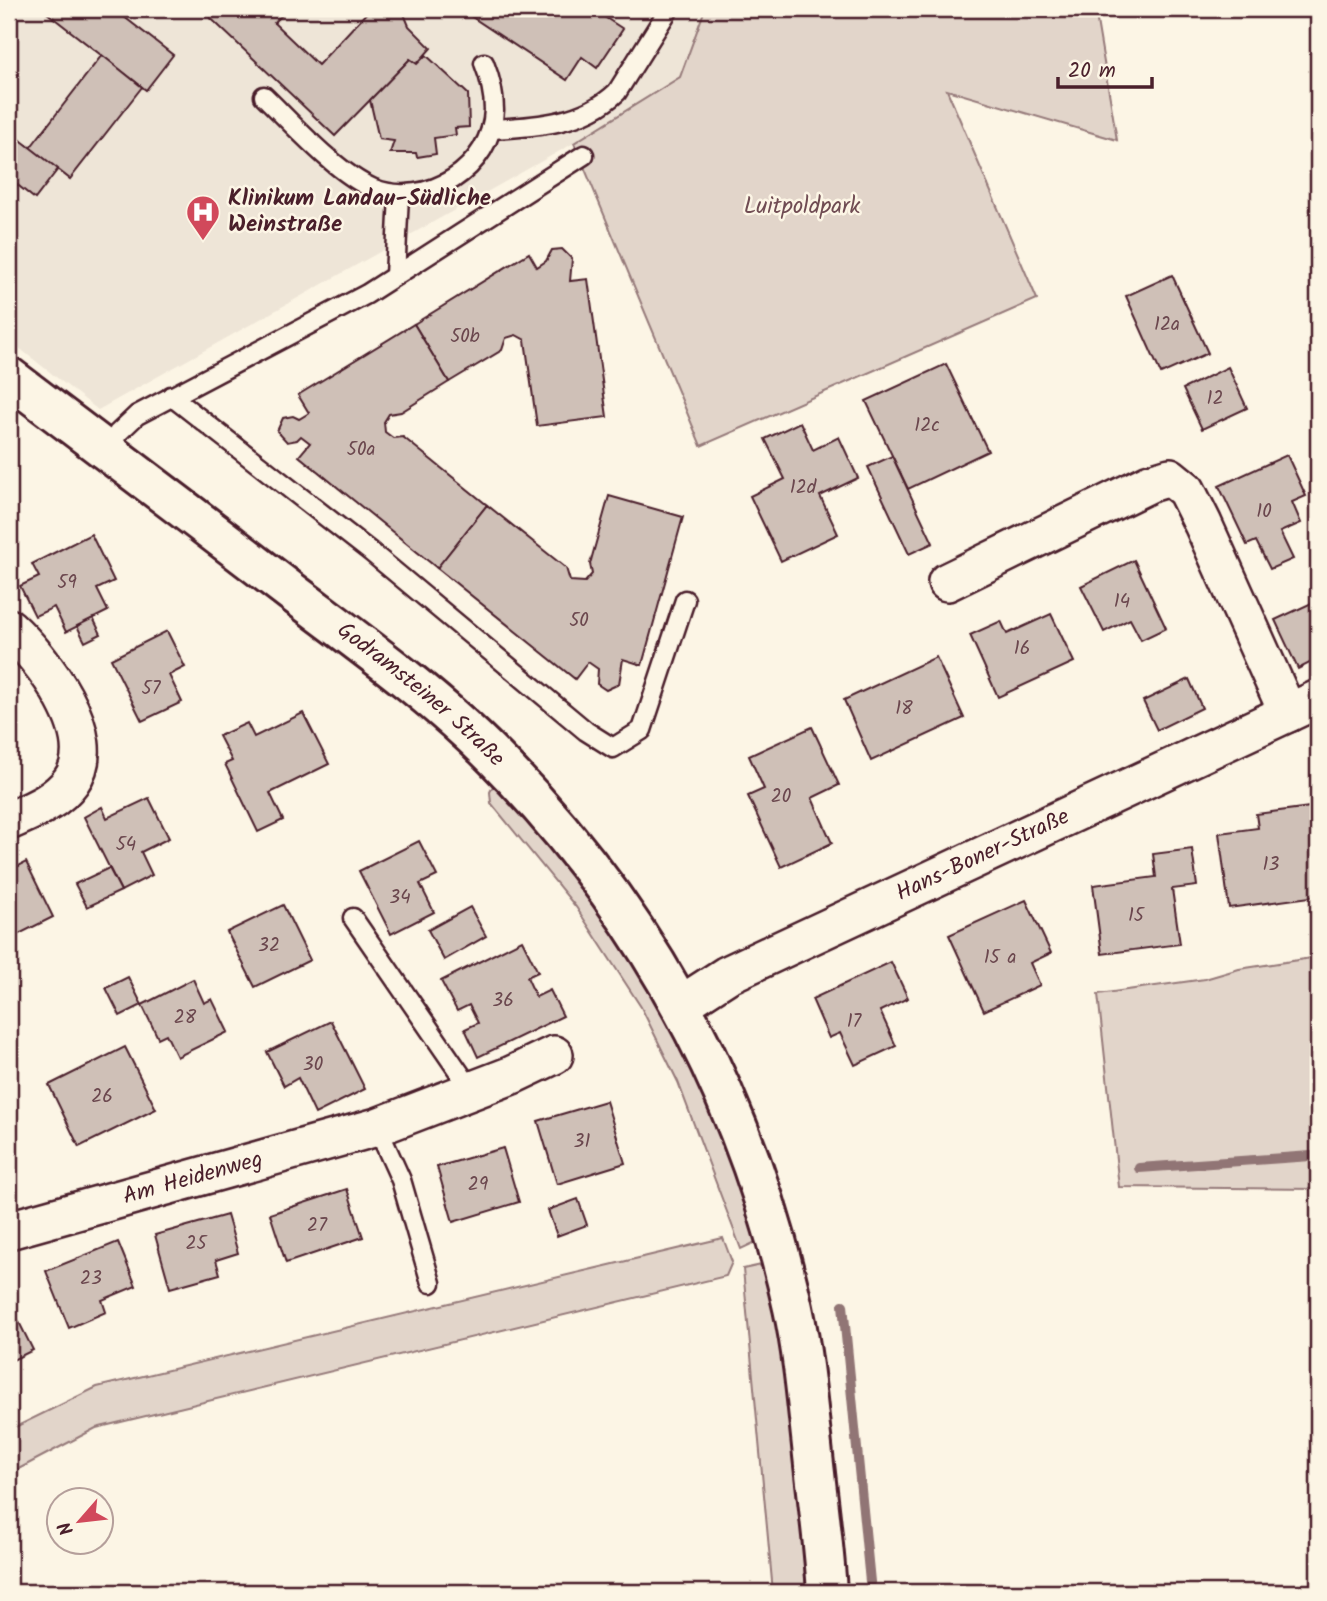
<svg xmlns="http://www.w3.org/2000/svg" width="1327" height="1601" font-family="Kalam,sans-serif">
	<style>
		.built { fill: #eee5d7 }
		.green { fill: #e2d5ca; stroke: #967a7a; stroke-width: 2 }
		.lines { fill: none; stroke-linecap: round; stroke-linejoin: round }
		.stream { stroke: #917474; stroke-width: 10 }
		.building { fill: #cfc0b7; stroke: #4a1f2b; stroke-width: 2 }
		.service-casing { stroke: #4a1f2b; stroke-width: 23 }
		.minor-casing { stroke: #4a1f2b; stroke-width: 42 }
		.tertiary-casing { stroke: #4a1f2b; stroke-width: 44 }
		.service { stroke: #fcf5e5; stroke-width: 18 }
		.minor { stroke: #fcf5e5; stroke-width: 37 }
		.tertiary { stroke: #fcf5e5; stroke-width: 38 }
		.labels { text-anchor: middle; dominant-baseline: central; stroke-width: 5; stroke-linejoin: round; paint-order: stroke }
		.number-label { font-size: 19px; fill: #6b474e }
		.poi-label { font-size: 23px; font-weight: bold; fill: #4a1f2b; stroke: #fcf5e5; text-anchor: start }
		.park-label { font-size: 23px; fill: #704c53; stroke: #fcf5e5 }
		.street-label { font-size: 23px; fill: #4a1f2b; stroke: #fcf5e5 }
	</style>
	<rect width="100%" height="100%" fill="#fcf5e5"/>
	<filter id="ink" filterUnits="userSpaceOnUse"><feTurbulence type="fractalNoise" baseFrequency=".0143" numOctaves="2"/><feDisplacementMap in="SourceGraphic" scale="14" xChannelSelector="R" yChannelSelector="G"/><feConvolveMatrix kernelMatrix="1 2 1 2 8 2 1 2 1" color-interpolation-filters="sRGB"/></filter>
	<g filter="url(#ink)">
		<path class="built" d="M9,9H705L680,78L574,143L98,410L9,340Z"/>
		<g class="green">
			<path d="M705,9H1095L1117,140L947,90L1037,299L701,446L574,143L680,77Z"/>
			<path d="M495,782L590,893L672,1017L738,1171L760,1240L741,1249L678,1082L641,1007L576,907L491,803L490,792Z"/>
			<path d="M1318,957V1189L1119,1187L1098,994L1205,979L1239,969Z"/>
			<path d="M723,1238L732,1262L726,1276L96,1428L9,1474V1430L97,1387Z"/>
			<path d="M766,1264L793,1404L806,1592H773L743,1269Z"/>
		</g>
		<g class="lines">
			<g class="stream">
				<path d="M1139,1168L1311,1156"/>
				<path d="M843,1305L871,1592"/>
			</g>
		</g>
		<g class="building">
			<path d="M42,9H114L173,55L146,90Z"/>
			<path d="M201,9H288L274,23L318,65L370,9H402L409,26L431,48L417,64L410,59L335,136Z"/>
			<path d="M460,9H592L623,29L597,68L582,57L567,80Z"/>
			<path d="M102,55L142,87L70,179L30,148Z"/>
			<path d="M426,55L468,94L469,127L455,128L456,135L434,138L436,154L417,157L416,153H390L394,141L379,139L370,100L410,59L417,64Z"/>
			<path d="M9,131L58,169L35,199L15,183L9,190Z"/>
			<path d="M562,249L572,259L570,281L588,279L607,417L537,426L525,340L516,335L506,338L502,350L449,382L414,324L529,253L537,267L546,261L552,250Z"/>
			<path d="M1172,275L1208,353L1161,374L1126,296Z"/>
			<path d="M414,324L449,382L401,412L389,414L384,422L385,432L393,438L403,437L487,505L437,568L299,456L310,443L301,436L297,440L287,442L277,431L283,418L293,416L299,419L309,413L298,395Z"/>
			<path d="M946,364L988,451L908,489L866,401Z"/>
			<path d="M1228,367L1247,408L1202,429L1183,389Z"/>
			<path d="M800,422L813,450L839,437L858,478L820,496L838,534L781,561L750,496L785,479L765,439Z"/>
			<path d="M1287,455L1306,496L1292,502L1301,523L1280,532L1293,559L1270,569L1256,541L1247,545L1219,486Z"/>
			<path d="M892,456L933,543L909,554L868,467Z"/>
			<path d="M609,496L683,517L642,665L623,659L619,684L606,690L597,684L598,669L588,662L575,679L437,568L487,505L566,568L570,581L585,582L592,574L590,564Z"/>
			<path d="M91,534L114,581L97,589L108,611L66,632L54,607L35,616L20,586L39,577L32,564Z"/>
			<path d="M1134,560L1166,628L1141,640L1130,619L1104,632L1081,586Z"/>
			<path d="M1318,600V659L1298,669L1275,620Z"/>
			<path d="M1051,614L1074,662L998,697L970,635L1001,621L1007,634Z"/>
			<path d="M93,618L101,634L85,642L77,626Z"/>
			<path d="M167,631L185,667L169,675L182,702L142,721L111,659Z"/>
			<path d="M936,657L964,718L871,761L844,700Z"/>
			<path d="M1189,679L1202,708L1157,730L1143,701Z"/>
			<path d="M303,713L329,764L270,793L283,820L258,832L225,764L232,761L219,736L247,723L254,737Z"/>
			<path d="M812,727L839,785L812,798L832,843L781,867L748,796L764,789L749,756Z"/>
			<path d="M149,798L169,838L141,852L152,875L121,891L84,817L102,807L107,818Z"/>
			<path d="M1318,806V896L1229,908L1219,833L1258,828L1256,814Z"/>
			<path d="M419,841L437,876L420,884L434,912L391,934L359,871Z"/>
			<path d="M1192,849L1197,886L1172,889L1180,944L1102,954L1093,885L1156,877L1153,854Z"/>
			<path d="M26,862L53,917L9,939V871Z"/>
			<path d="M109,868L121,891L87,907L75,884Z"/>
			<path d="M1026,900L1051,953L1030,963L1040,985L984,1011L949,935Z"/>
			<path d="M283,905L310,960L255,987L227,932Z"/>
			<path d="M470,907L486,936L444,960L428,930Z"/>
			<path d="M522,940L538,972L527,977L536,997L550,990L563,1016L478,1057L465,1029L478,1023L469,1005L457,1011L441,981Z"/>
			<path d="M891,962L908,998L880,1011L896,1046L855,1065L840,1033L829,1038L812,999Z"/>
			<path d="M128,977L142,1005L120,1016L106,988Z"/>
			<path d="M193,979L204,1003L212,999L228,1032L177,1057L166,1034L158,1038L142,1005Z"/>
			<path d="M331,1021L365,1089L315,1114L298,1078L284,1086L267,1052Z"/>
			<path d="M125,1047L156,1109L79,1147L49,1085Z"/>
			<path d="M606,1101L625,1163L557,1184L538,1121Z"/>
			<path d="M503,1148L519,1202L453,1222L437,1167Z"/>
			<path d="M347,1189L363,1237L286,1263L270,1214Z"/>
			<path d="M578,1199L587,1225L557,1236L548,1210Z"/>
			<path d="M227,1215L238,1253L216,1260L220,1274L170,1288L155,1235Z"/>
			<path d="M118,1242L136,1286L102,1300L106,1312L69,1328L46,1271Z"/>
			<path d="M9,1302L33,1350L9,1362Z"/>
		</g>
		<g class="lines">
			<g class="service-casing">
				<g id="service">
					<path d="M264,96C294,125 336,173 374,189C427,209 492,168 494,110C494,94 490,78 484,63"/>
					<path d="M491,129C534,127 584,124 617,92L669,9"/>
					<path d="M395,276L399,195"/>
					<path d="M171,396L371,552L586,731L613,748L642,730L685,600"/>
					<path d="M107,451L118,433L137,415L367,294L584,155"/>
					<path d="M353,918L472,1091"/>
					<path d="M377,1127L401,1180L431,1283"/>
				</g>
			</g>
			<g class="minor-casing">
				<g id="minor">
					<path d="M947,582L1150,483L1170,477L1186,490L1203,524L1288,713"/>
					<path d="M9,628C40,656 104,736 71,781C56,802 31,811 9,821"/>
					<path id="s1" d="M682,1004L727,975L1318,699"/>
					<path id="s2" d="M9,1230L377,1127L512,1075L554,1055"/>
				</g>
			</g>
			<g class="tertiary-casing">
				<g id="tertiary">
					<path id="s3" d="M9,377C103,448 198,520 292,592C361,644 434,696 495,758C648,913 746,1096 793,1308C803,1354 807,1400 812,1446C817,1495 824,1543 827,1592"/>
				</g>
			</g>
			<use href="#service" class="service"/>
			<use href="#minor" class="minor"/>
			<use href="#tertiary" class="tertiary"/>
		</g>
	</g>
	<defs>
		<g id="hospital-pin" transform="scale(1.75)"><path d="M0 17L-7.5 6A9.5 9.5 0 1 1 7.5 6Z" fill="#d1495b" stroke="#fcf5e5"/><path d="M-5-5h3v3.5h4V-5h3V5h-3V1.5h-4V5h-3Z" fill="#fff"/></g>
	</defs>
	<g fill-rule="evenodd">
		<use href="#hospital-pin" x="203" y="212"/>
	</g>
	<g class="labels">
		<g class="number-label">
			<text x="1167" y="325">12a</text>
			<text x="465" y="337">50b</text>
			<text x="1215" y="399">12</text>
			<text x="927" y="426">12c</text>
			<text x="361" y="450">50a</text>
			<text x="803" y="488">12d</text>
			<text x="1264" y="512">10</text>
			<text x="67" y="583">59</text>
			<text x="1122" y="602">14</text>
			<text x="579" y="621">50</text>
			<text x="1022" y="649">16</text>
			<text x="151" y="689">57</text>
			<text x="904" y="709">18</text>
			<text x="781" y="797">20</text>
			<text x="126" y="845">54</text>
			<text x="1271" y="865">13</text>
			<text x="400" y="898">34</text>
			<text x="1136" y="916">15</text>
			<text x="269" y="946">32</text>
			<text x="1000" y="958">15 a</text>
			<text x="503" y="1001">36</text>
			<text x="185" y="1018">28</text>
			<text x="854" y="1022">17</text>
			<text x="313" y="1065">30</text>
			<text x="102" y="1097">26</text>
			<text x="582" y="1142">31</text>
			<text x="478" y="1185">29</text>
			<text x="317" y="1226">27</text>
			<text x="196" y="1244">25</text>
			<text x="91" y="1279">23</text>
		</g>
		<g class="poi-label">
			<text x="228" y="199">Klinikum Landau-Südliche<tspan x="228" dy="26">Weinstraße</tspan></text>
		</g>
		<g class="park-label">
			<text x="802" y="207">Luitpoldpark</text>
		</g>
		<g class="street-label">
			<text stroke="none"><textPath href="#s3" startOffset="520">Godramsteiner Straße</textPath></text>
			<text stroke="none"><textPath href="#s1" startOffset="336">Hans-Boner-Straße</textPath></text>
			<text stroke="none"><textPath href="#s2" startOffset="191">Am Heidenweg</textPath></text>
		</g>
	</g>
	<rect width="1327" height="1601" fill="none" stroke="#fcf5e5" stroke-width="35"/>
	<rect x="18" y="18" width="1292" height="1566" fill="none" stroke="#4a1f2b" stroke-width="2.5" filter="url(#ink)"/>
	<g transform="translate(80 1521) rotate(242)"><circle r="33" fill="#fcf5e5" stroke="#b59f9b" stroke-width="2"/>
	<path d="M0-5L12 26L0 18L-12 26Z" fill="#d1495b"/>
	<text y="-10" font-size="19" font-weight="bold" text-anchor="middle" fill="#4a1f2b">N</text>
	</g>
	<path d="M1058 77v10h94v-10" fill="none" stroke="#4a1f2b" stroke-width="3.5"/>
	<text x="1068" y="77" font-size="21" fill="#4a1f2b" stroke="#fcf5e5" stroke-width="5" paint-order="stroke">20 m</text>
</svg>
